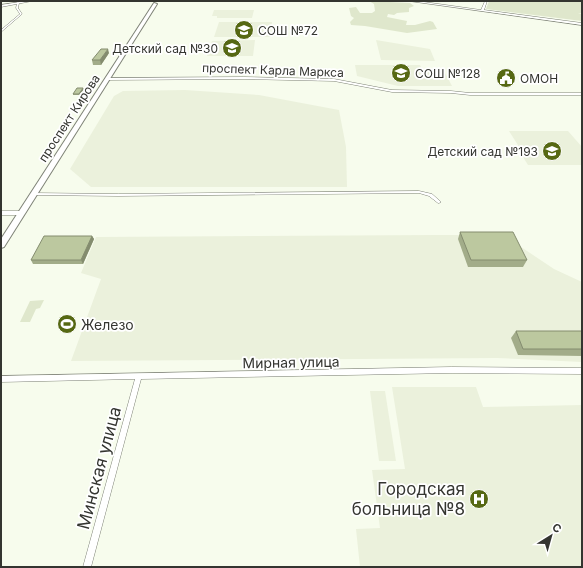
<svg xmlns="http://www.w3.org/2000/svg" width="583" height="568" font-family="Inter,sans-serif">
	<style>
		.built { fill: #ebf1dc }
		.green { fill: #dfe7cc }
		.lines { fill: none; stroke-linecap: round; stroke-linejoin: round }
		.street-casing { stroke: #7e8276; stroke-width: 1 }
		.secondary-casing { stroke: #7e8276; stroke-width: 1 }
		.primary-casing { stroke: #7e8276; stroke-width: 2 }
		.street { fill: #fff; fill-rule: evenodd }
		.secondary { fill: #fff; fill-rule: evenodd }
		.primary { fill: #fff; fill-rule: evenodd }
		.wall { fill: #a2ac89 }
		.shaded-wall { fill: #848c6f }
		.building { fill: #bcc89f; stroke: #848c6f }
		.labels { text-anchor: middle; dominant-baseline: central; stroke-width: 3.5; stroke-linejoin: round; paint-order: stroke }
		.far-poi-label { font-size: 12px; fill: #343530; stroke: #fff; text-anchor: start }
		.far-street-label { font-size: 12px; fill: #343530; stroke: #fff }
		.poi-label { font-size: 14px; fill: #343530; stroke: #fff; text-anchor: start }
		.street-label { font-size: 14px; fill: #343530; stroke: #fff }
		.near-street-label { font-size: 17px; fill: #343530; stroke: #fff }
		.near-poi-label { font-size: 17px; fill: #343530; stroke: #fff; text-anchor: end }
	</style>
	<rect width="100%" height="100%" fill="#f7fced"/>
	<g class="built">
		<path d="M214,10H254L252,18H217V16H212Z"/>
		<path d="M219,22H272L270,37H214Z"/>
		<path d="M255,40L253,56H207L212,41Z"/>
		<path d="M376,40L430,49L435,61L381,60Z"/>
		<path d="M355,65H420L422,69H443L452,86H398L357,76Z"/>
		<path d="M185,90L259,95L339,110L346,147L347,187H91L70,169L114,96L123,91Z"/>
		<path d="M509,131H568L582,147V165H528L523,157V153Z"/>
		<path d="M437,235H503L554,269L582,282V362L497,358L71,361L101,279L81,273L96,237Z"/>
		<path d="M392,387H476L483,407L582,405V567H360L356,529L380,528L372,470L405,469Z"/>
		<path d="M370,391H385L396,461H379Z"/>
	</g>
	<g class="green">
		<path d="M369,1L410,3L414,6L409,8V12L397,13L394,15L388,14L387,17L407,21L406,25H415L430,21L433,22L437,29L407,33L365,26L351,25L350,22L354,18L351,16L349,8L356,7L360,13H372L375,11L374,4Z"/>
		<path d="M489,1L544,2L582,1V13L578,14H582V21L486,9Z"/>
		<path d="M44,300L40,308L36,309L30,322H20L30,301Z"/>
	</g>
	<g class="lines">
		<g class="street-casing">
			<g id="street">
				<path d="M18,2L19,3L18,8L22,14L1,32V30L20,14L16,8L17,3Z"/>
				<path d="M244,77L334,79L392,90L451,91L470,93H582V95H470L451,93L392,92L334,81L244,79L107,80L106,79L107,78Z"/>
				<path d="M419,191L432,194L441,202L439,203H438L429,196L419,193L118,196L33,195L31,194L33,193L118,194Z"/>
				<path d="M452,367L582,368V374L452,373L141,379L91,567H83L135,379L1,382V376Z"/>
			</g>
		</g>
		<g class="secondary-casing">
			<g id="secondary">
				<path d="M26,1H32L1,7V5Z"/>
				<path d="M409,1H417L481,10L485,1H487L484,10L582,23V25Z"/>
				<path d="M1,211H21L24,213L21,215H1Z"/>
			</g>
		</g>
		<g class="primary-casing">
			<path id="primary" d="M154,3L157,4L4,247L1,248V239Z"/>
		</g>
		<use href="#street" class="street"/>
		<use href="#secondary" class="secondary"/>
		<use href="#primary" class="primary"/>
	</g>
	<g class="wall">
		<path d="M109,53L101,65H93L92,60Z"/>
		<path d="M84,89L79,95H73V94Z"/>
		<path d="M460,232L527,260L523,267H468L458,239Z"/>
		<path d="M92,236L94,239L83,264H33L31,260Z"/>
		<path d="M516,331H582V356L518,355L511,338Z"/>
	</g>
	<g class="shaded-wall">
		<path d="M108,49L109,53L101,65L100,60Z"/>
		<path d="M83,88L84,89L79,95V94Z"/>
		<path d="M92,236L94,239L83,264L81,260Z"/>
	</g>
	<g class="building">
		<path d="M101,49H108L100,60H92Z"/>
		<path d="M77,88H83L79,94H73Z"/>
		<path d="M460,232H513L527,260H471Z"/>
		<path d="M44,236H92L81,260H31Z"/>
		<path d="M516,331H582V349H523Z"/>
	</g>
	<defs>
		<g id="school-disc" transform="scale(1)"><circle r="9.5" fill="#566813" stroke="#fff"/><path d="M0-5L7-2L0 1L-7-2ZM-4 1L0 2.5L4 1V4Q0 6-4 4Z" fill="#fff"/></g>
		<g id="civic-disc" transform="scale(1)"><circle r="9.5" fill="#566813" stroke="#fff"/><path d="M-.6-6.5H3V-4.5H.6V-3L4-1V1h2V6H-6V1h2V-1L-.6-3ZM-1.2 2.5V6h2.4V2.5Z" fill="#fff"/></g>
		<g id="stadium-disc" transform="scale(1)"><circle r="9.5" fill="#566813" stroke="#fff"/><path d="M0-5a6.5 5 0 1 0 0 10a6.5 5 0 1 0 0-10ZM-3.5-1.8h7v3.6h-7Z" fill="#fff"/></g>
		<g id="hospital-disc" transform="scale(1)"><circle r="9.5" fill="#566813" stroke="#fff"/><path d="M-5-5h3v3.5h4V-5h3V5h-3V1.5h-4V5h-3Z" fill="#fff"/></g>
	</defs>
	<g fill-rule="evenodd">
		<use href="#school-disc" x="244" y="30"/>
		<use href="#school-disc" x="232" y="48"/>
		<use href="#school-disc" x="401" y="73"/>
		<use href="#civic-disc" x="506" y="78"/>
		<use href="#school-disc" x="552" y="151"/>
		<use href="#stadium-disc" x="67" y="324"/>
		<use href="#hospital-disc" x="479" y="499"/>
	</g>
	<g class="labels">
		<g class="far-poi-label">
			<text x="258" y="30">СОШ №72</text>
			<text x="218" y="48" text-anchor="end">Детский сад №30</text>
			<text x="415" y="73">СОШ №128</text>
			<text x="520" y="78">ОМОН</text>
			<text x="538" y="151" text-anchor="end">Детский сад №193</text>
		</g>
		<g class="far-street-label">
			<text transform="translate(273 70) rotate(2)">проспект Карла Маркса</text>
			<text transform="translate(69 118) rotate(-57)">проспект Кирова</text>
		</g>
		<g class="poi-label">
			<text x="81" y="324">Железо</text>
		</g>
		<g class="street-label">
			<text transform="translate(291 362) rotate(-1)">Мирная улица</text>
		</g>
		<g class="near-street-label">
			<text transform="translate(99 468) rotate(-75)">Минская улица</text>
		</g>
		<g class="near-poi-label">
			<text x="465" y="489">Городская<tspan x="465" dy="20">больница №8</tspan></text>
		</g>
	</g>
	<rect width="583" height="568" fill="none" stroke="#343530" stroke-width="4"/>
	<g transform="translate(551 536) rotate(37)" stroke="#ffffff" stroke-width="3" paint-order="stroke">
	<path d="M0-3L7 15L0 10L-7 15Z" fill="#343530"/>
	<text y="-6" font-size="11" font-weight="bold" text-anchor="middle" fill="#343530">С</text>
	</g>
</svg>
